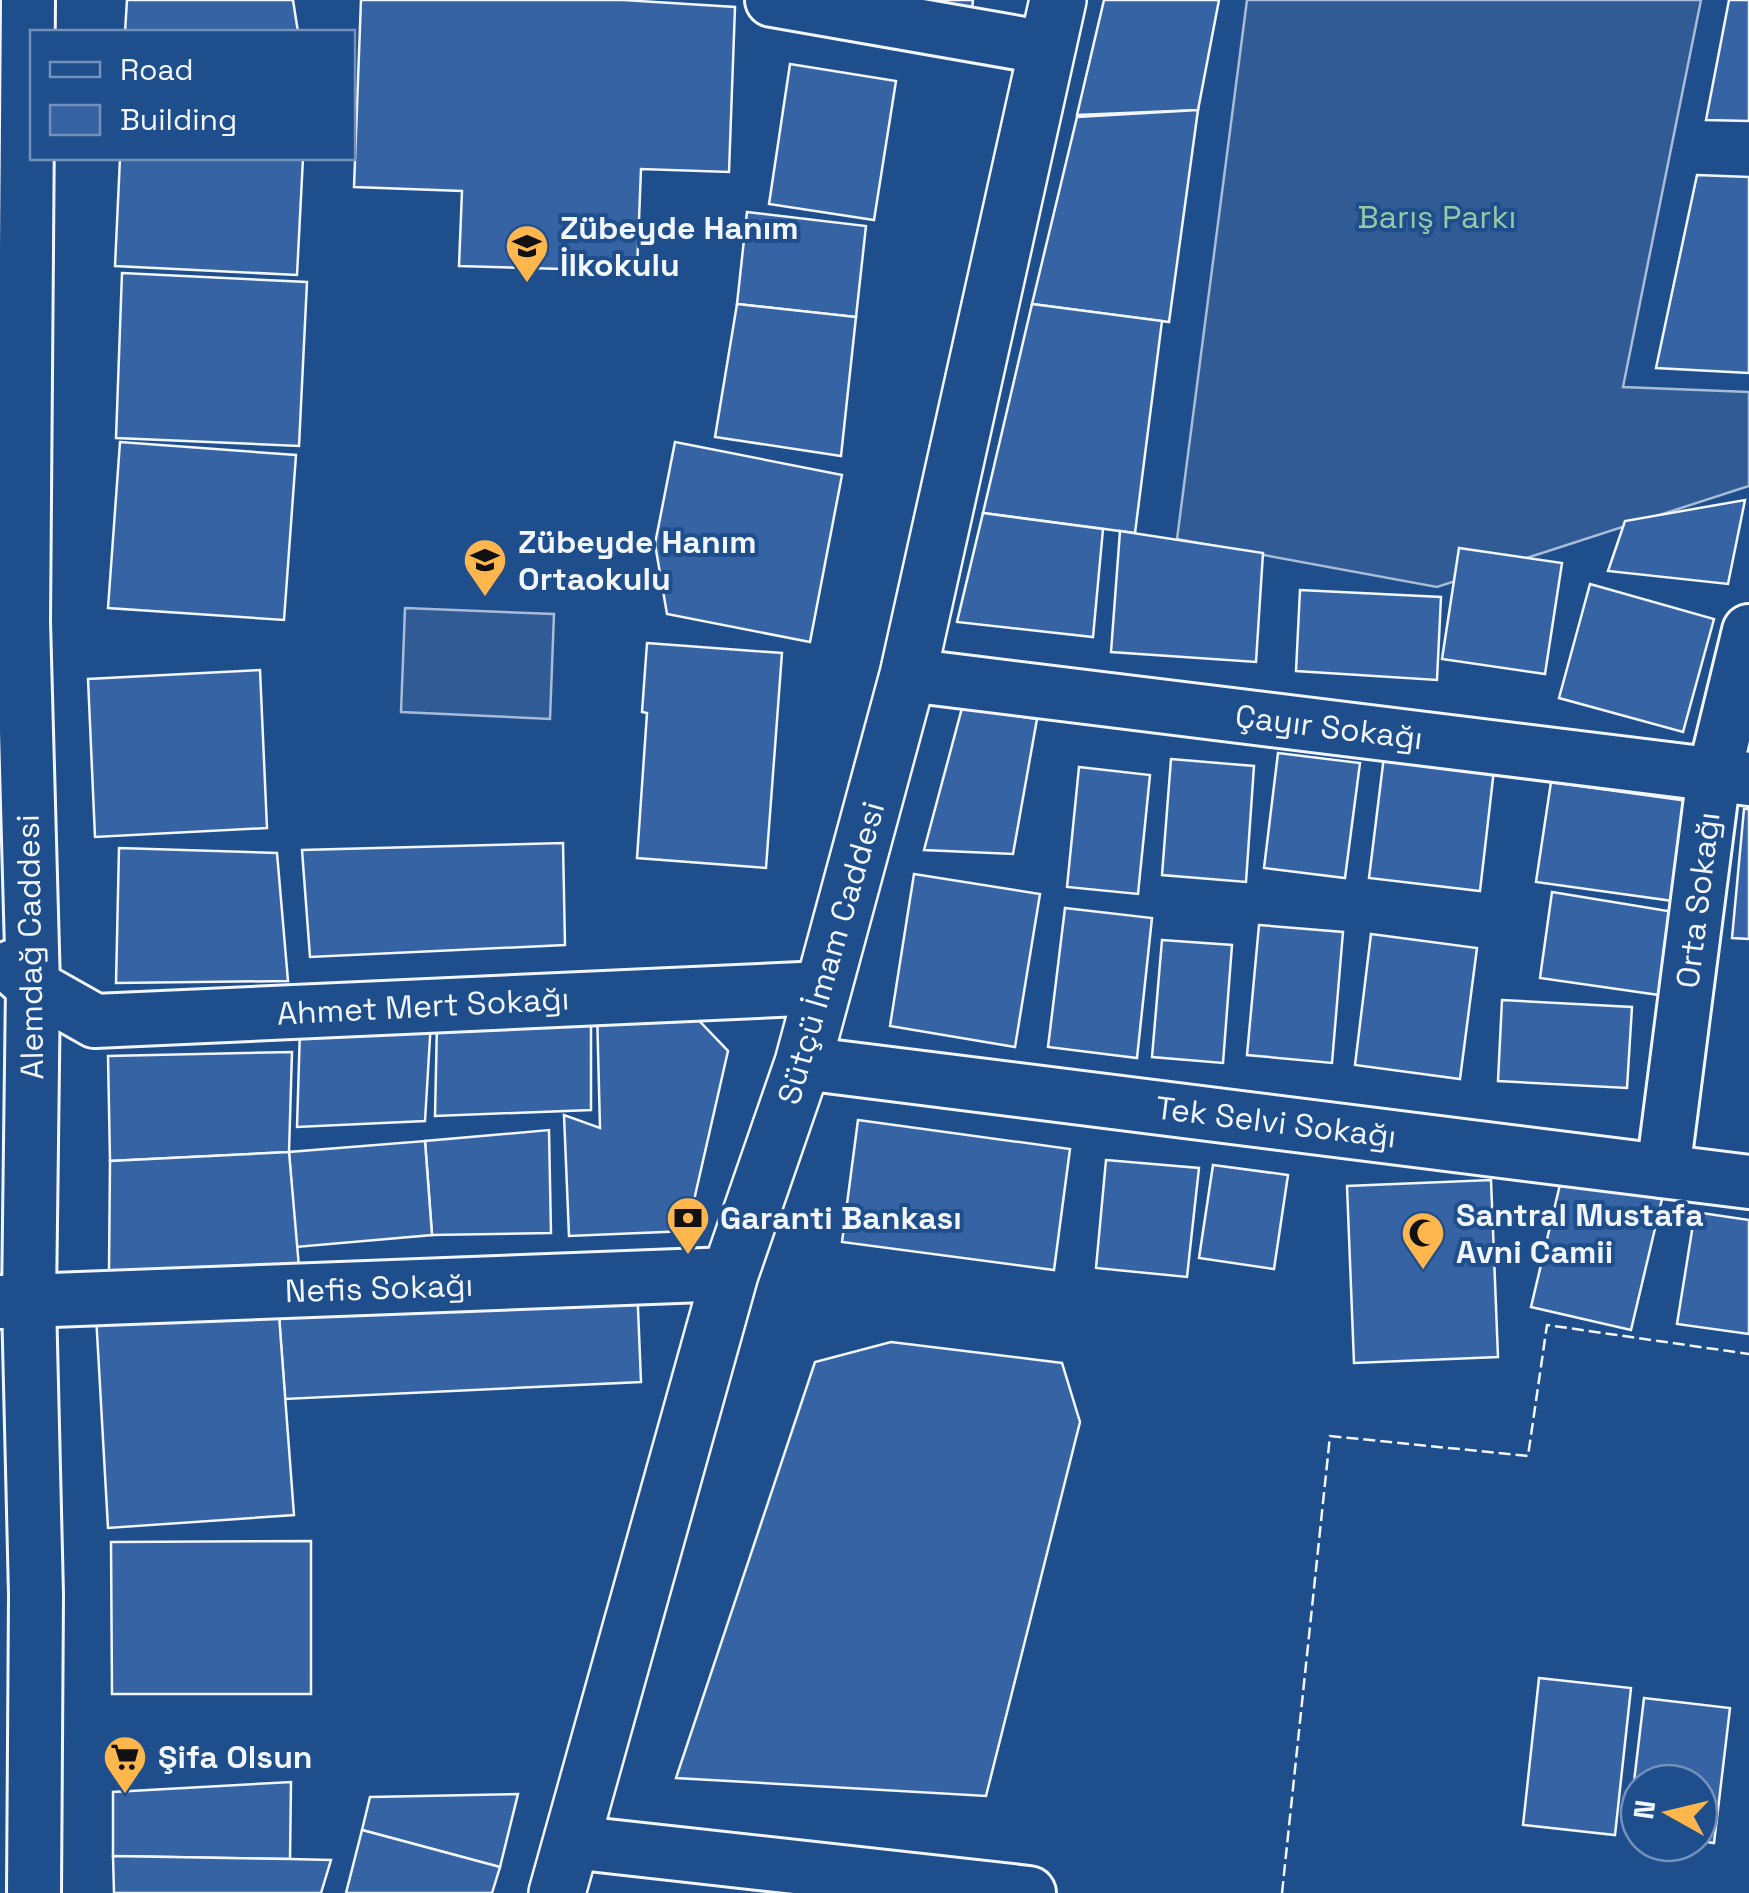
<svg xmlns="http://www.w3.org/2000/svg" width="1749" height="1893" font-family="'Space Grotesk',sans-serif">
	<style>
		.built { fill: #305b95; stroke: #a8bbd7; stroke-width: 2.5 }
		.building { fill: #3563a3; stroke: #f2f6ff; stroke-width: 2.5 }
		.lines { fill: none; stroke-linecap: round; stroke-linejoin: round }
		.street-casing { stroke: #f2f6ff; stroke-width: 58 }
		.primary-casing { stroke: #f2f6ff; stroke-width: 60 }
		.street { stroke: #1f4e8c; stroke-width: 52 }
		.primary { stroke: #1f4e8c; stroke-width: 55 }
		.fence { stroke: #f2f6ff; stroke-width: 2.5; stroke-dasharray: 12 5; stroke-linecap: butt }
		.labels { text-anchor: middle; dominant-baseline: central; stroke-width: 8; stroke-linejoin: round; paint-order: stroke }
		.park-label { font-size: 32px; fill: #97c8a6; stroke: #1f4e8c }
		.poi-label { font-size: 32px; font-weight: bold; fill: #f2f6ff; stroke: #1f4e8c; text-anchor: start }
		.street-label { font-size: 32px; fill: #f2f6ff; stroke: #1f4e8c }
	</style>
	<rect width="100%" height="100%" fill="#1f4e8c"/>
	<g class="built">
		<path d="M1247,0H1701L1623,387L1749,392V486L1437,587L1177,539Z"/>
		<path d="M405,608L554,614L550,719L401,712Z"/>
	</g>
	<g class="building">
		<path d="M127,0H293L298,32H125Z"/>
		<path d="M361,0H623L735,7L729,172L641,169L637,271L459,266L462,191L354,187Z"/>
		<path d="M908,0H973L972,10Z"/>
		<path d="M1104,0H1219L1198,110L1077,115Z"/>
		<path d="M1729,0H1749V121L1706,120Z"/>
		<path d="M790,64L896,81L874,220L769,204Z"/>
		<path d="M1198,110L1169,322L1032,304L1077,117Z"/>
		<path d="M120,158H303L297,275L115,266Z"/>
		<path d="M1697,175L1749,177V373L1656,368Z"/>
		<path d="M747,212L866,226L856,317L737,304Z"/>
		<path d="M122,273L307,282L299,446L116,438Z"/>
		<path d="M737,304L856,317L841,456L715,437Z"/>
		<path d="M1032,304L1162,321L1135,533L983,513Z"/>
		<path d="M120,442L296,455L284,620L108,608Z"/>
		<path d="M675,442L842,475L810,642L667,614L655,544Z"/>
		<path d="M1745,500L1728,584L1608,571L1625,521Z"/>
		<path d="M983,513L1103,529L1093,637L957,622Z"/>
		<path d="M1120,531L1263,553L1256,662L1111,652Z"/>
		<path d="M1459,548L1562,563L1545,674L1442,659Z"/>
		<path d="M1590,584L1714,619L1683,732L1559,698Z"/>
		<path d="M1300,590L1441,597L1437,680L1296,671Z"/>
		<path d="M647,643L782,653L766,868L637,858L647,713L642,712Z"/>
		<path d="M260,670L267,828L95,837L88,679Z"/>
		<path d="M962,708L1037,719L1013,854L924,850Z"/>
		<path d="M1385,748L1495,761L1480,891L1369,878Z"/>
		<path d="M1278,753L1360,763L1345,878L1264,868Z"/>
		<path d="M1171,759L1254,766L1246,882L1162,875Z"/>
		<path d="M1079,767L1150,775L1138,894L1067,887Z"/>
		<path d="M1551,782L1688,801L1673,901L1536,882Z"/>
		<path d="M1744,809H1749V939L1732,938Z"/>
		<path d="M563,843L565,945L310,957L302,850Z"/>
		<path d="M119,848L277,853L288,981L116,983Z"/>
		<path d="M914,874L1040,894L1015,1047L890,1026Z"/>
		<path d="M1552,892L1674,912L1659,995L1540,978Z"/>
		<path d="M1065,908L1152,918L1137,1058L1048,1047Z"/>
		<path d="M1259,925L1343,932L1332,1063L1247,1055Z"/>
		<path d="M1371,934L1477,948L1460,1079L1355,1065Z"/>
		<path d="M1162,940L1232,945L1223,1063L1152,1057Z"/>
		<path d="M1502,1000L1632,1007L1627,1088L1498,1081Z"/>
		<path d="M686,1007L728,1051L687,1231L569,1236L564,1115L600,1128L597,1010Z"/>
		<path d="M591,1017V1110L435,1116L437,1023Z"/>
		<path d="M431,1021L425,1121L297,1127L300,1029Z"/>
		<path d="M292,1052L289,1152L110,1161L108,1056Z"/>
		<path d="M858,1120L1070,1149L1054,1270L842,1242Z"/>
		<path d="M549,1130L551,1233L432,1235L425,1141Z"/>
		<path d="M425,1141L432,1235L296,1247L289,1152Z"/>
		<path d="M289,1152L299,1267L109,1271L110,1161Z"/>
		<path d="M1106,1160L1199,1168L1187,1277L1096,1268Z"/>
		<path d="M1213,1165L1288,1175L1274,1269L1199,1258Z"/>
		<path d="M1562,1176L1662,1199L1631,1330L1531,1307Z"/>
		<path d="M1491,1180L1498,1357L1354,1363L1347,1186Z"/>
		<path d="M1695,1212L1749,1220V1334L1677,1324Z"/>
		<path d="M637,1284L641,1382L285,1399L278,1302Z"/>
		<path d="M278,1302L294,1515L108,1528L96,1315Z"/>
		<path d="M891,1342L1062,1363L1080,1422L986,1796L676,1778L815,1362Z"/>
		<path d="M311,1541V1694H112L111,1542Z"/>
		<path d="M1539,1678L1631,1688L1615,1835L1523,1825Z"/>
		<path d="M1644,1698L1730,1708L1714,1843L1699,1841V1783H1639V1834L1628,1832Z"/>
		<path d="M291,1782L290,1859L113,1856V1792Z"/>
		<path d="M518,1794L500,1867L362,1830L370,1797Z"/>
		<path d="M362,1830L500,1867L492,1893H346Z"/>
		<path d="M113,1856L290,1859L331,1860L321,1893H114Z"/>
	</g>
	<g class="lines">
		<g class="street-casing">
			<g id="street">
				<path d="M28,0L23,622L33,986L29,1301L36,1595L34,1893"/>
				<path d="M772,0L1047,48"/>
				<path d="M908,675L1749,779"/>
				<path d="M11,967L33,986L95,1021L823,988"/>
				<path d="M803,1063L1749,1182"/>
				<path d="M1663,1171L1714,775L1749,631"/>
				<path d="M0,1302L730,1274"/>
				<path d="M571,1842L1029,1893"/>
			</g>
		</g>
		<g class="primary-casing">
			<path id="primary" d="M557,1893L730,1274L803,1063L908,675L1058,0"/>
		</g>
		<use href="#street" class="street"/>
		<use href="#primary" class="primary"/>
		<path class="fence" d="M1282,1893L1330,1436L1528,1456L1547,1325L1749,1354"/>
	</g>
	<defs>
		<g id="school-pin" transform="scale(2.25)"><path d="M0 17L-7.5 6A9.5 9.5 0 1 1 7.5 6Z" fill="#ffb74d" stroke="#1f4e8c"/><path d="M0-5L7-2L0 1L-7-2ZM-4 1L0 2.5L4 1V4Q0 6-4 4Z" fill="#111"/></g>
		<g id="bank-pin" transform="scale(2.25)"><path d="M0 17L-7.5 6A9.5 9.5 0 1 1 7.5 6Z" fill="#ffb74d" stroke="#1f4e8c"/><path d="M-6-4H6V4H-6ZM0-2.3a2.3 2.3 0 1 0 0 4.6a2.3 2.3 0 1 0 0-4.6Z" fill="#111"/></g>
		<g id="mosque-pin" transform="scale(2.25)"><path d="M0 17L-7.5 6A9.5 9.5 0 1 1 7.5 6Z" fill="#ffb74d" stroke="#1f4e8c"/><path d="M3.5-4.9A6 6 0 1 0 3.5 4.9A5 5 0 1 1 3.5-4.9Z" fill="#111"/></g>
		<g id="supermarket-pin" transform="scale(2.25)"><path d="M0 17L-7.5 6A9.5 9.5 0 1 1 7.5 6Z" fill="#ffb74d" stroke="#1f4e8c"/><path d="M-6-5.5h2.5l.6 2H6L4.5 2H-2.5L-4.4-4H-6ZM-1.5 3.2a1.3 1.3 0 1 0 .1 0ZM3 3.2a1.3 1.3 0 1 0 .1 0Z" fill="#111"/></g>
	</defs>
	<g fill-rule="evenodd">
		<use href="#school-pin" x="527" y="246"/>
		<use href="#school-pin" x="485" y="560"/>
		<use href="#bank-pin" x="688" y="1218"/>
		<use href="#mosque-pin" x="1423" y="1233"/>
		<use href="#supermarket-pin" x="125" y="1757"/>
	</g>
	<g class="labels">
		<g class="park-label">
			<text x="1437" y="217">Barış Parkı</text>
		</g>
		<g class="poi-label">
			<text x="560" y="228">Zübeyde Hanım<tspan x="560" dy="37">İlkokulu</tspan></text>
			<text x="518" y="542">Zübeyde Hanım<tspan x="518" dy="37">Ortaokulu</tspan></text>
			<text x="1456" y="1215">Santral Mustafa<tspan x="1456" dy="37">Avni Camii</tspan></text>
			<text x="720" y="1218">Garanti Bankası</text>
			<text x="158" y="1757">Şifa Olsun</text>
		</g>
		<g class="street-label">
			<text transform="translate(1329 727) rotate(7)">Çayır Sokağı</text>
			<text transform="translate(1698 900) rotate(-83)">Orta Sokağı</text>
			<text transform="translate(30 947) rotate(-91)">Alemdağ Caddesi</text>
			<text transform="translate(831 953) rotate(-74)">Sütçü İmam Caddesi</text>
			<text transform="translate(423 1006) rotate(-3)">Ahmet Mert Sokağı</text>
			<text transform="translate(1276 1122) rotate(7)">Tek Selvi Sokağı</text>
			<text transform="translate(379 1288) rotate(-2)">Nefis Sokağı</text>
		</g>
	</g>
	<rect x="30" y="30" width="325" height="130" fill="#1f4e8c" stroke="#7391ba" stroke-width="2.5"/>
	<rect x="50" y="62" width="50" height="15" fill="#1f4e8c" stroke="#7391ba" stroke-width="2.5"/>
	<text x="120" y="80" font-size="30" fill="#f2f6ff">Road</text>
	<rect x="50" y="105" width="50" height="30" fill="#3563a3" stroke="#7391ba" stroke-width="2.5"/>
	<text x="120" y="130" font-size="30" fill="#f2f6ff">Building</text>
	<g transform="translate(1669 1813) rotate(278)"><circle r="48" fill="#1f4e8c" stroke="#7391ba" stroke-width="2.5"/>
	<path d="M0-8L18 38L0 25L-18 38Z" fill="#ffb74d"/>
	<text y="-15" font-size="28" font-weight="bold" text-anchor="middle" fill="#f2f6ff">N</text>
	</g>
</svg>
